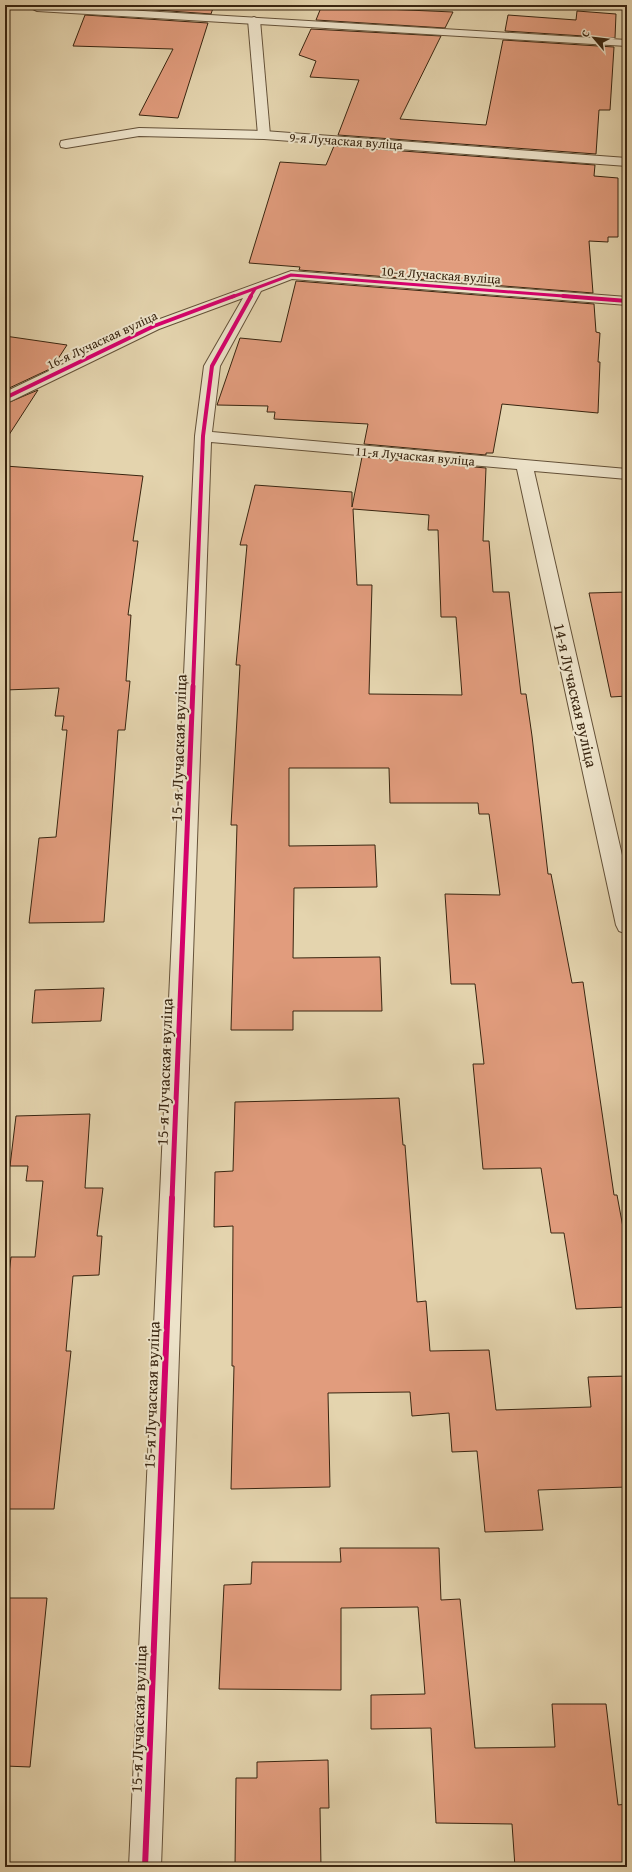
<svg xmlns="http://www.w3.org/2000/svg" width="632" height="1872" font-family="'Gentium Book Plus',serif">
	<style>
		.building { fill: #e19c7d; stroke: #392510; fill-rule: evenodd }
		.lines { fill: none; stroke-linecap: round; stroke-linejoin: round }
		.service-casing { stroke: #645138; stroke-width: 2 }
		.minor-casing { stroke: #645138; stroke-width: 2 }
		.service { fill: #ede3ca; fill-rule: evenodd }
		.minor { fill: #ede3ca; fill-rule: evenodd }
		.cycleway-far3-casing { stroke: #ede3ca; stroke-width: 4.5 }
		.cycleway-far2-casing { stroke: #ede3ca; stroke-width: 6 }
		.cycleway-far1-casing { stroke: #ede3ca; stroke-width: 8 }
		.cycleway-casing { stroke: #ede3ca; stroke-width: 9 }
		.cycleway-far3 { stroke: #d6006c; stroke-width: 3 }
		.cycleway-far2 { stroke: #d6006c; stroke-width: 4 }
		.cycleway-far1 { stroke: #d6006c; stroke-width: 5 }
		.cycleway { stroke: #d6006c; stroke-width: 6 }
		.labels { text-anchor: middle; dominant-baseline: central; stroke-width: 4; stroke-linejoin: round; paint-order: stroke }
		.far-street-label { font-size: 13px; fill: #392510; stroke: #ede3ca }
		.street-label { font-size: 16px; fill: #392510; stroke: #ede3ca }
	</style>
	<rect width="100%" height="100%" fill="#e4d4ae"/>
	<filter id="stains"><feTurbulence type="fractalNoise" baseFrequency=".005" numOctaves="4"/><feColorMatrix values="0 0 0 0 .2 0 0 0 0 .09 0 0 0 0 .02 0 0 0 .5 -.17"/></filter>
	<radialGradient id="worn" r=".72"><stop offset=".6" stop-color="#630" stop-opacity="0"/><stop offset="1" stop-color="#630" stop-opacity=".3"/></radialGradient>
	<g class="building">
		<path d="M88,5H214L211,14Z"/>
		<path d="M322,5L362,8L453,12L445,28L316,20Z"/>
		<path d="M577,11L616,14L615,38L505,31L508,15L576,20Z"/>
		<path d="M85,15L208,23L178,118L139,115L173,49L73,46Z"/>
		<path d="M311,29L441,36L400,119L486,125L503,40L614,47L610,110H599L596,154L338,135L359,80L310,77L316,61L299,55Z"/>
		<path d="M334,146L595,165L594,176L618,178V237H608V242L589,241L593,293L299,270L300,267L249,263L280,162L326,165Z"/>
		<path d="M296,281L594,304L596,332L600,333L598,362H600L598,413L502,404L493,453H486V455L364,444L368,424L274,419L275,412H267L268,406L217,405L240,338L281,342Z"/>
		<path d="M5,336L67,345L52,368L5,390Z"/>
		<path d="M38,390L5,441V404Z"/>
		<path d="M362,457L486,468L483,541H489L493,592H509L521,694H526L532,736L548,874H551L572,983L583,982L614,1195H617L627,1249V1307L576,1309L564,1233H551L541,1168L483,1169L473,1064H484L475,984H451L445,894L500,895L489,814H479L478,803H390L389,768H289V846L375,845L377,887L294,888L293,958L380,957L382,1011H293V1030H231L237,825H231L240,665H236L247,545H240L255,485L352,492V507ZM353,509L429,515L428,530H438L441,617H456L462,695L369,694L372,585H357Z"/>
		<path d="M5,466L143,476L133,541H138L128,615H131L126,681H130L125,730H118L104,922L29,923L39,838L56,837L67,730H62L64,716H55L59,688L5,690Z"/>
		<path d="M627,592V696L611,697L589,593Z"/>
		<path d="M104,988L101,1021L32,1023L35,990Z"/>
		<path d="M399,1098L403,1145H405L417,1302L426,1301L430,1351L489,1350L496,1410L591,1407L588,1377L627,1376V1487L538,1490L543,1530L485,1532L477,1451L452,1452L449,1413L412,1416L410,1392L328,1393L330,1487L231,1489L234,1366H232L233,1226L214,1227L215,1172L233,1171L235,1102Z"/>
		<path d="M90,1114L85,1188H103L97,1236H102L99,1275L73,1276L66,1351H71L54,1509H5V1305L11,1257H35L43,1181H26L28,1166H10L16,1116Z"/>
		<path d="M340,1548H439L441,1600L460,1599L475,1748L555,1747L552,1704H606L618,1805L627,1804V1867H515L512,1824L436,1823L431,1728L371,1729V1695L425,1694L418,1607L341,1608V1690L219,1689L224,1585L251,1584L252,1562H341Z"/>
		<path d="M5,1598H47L30,1767L5,1766Z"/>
		<path d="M328,1760L329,1808H320L321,1867H235L236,1778H257V1762Z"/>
	</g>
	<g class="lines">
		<g class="service-casing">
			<path id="service" d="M254,17L260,20L270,135L268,138H260L258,135L248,20Z"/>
		</g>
		<g class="minor-casing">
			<g id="minor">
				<path d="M43,5L627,40V46L37,11L31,8L33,6Z"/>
				<path d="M139,128L264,131L627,158V166L264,139L139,136L66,148L61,147L60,144L61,141L66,140Z"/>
				<path d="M291,271L627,297V305L292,279L261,291L220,366L212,432L627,469V479L534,471L627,877V934L619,931L616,925L517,469L211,442L161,1867H129L195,436L204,366L243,298L159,329L11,401L5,403V392L149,323Z"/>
			</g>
		</g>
		<use href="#service" class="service"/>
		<use href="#minor" class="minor"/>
		<g class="cycleway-far3-casing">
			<g id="cycleway-far3">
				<path d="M232,297L291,275L576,297"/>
				<path d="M250,297L255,289"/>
			</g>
		</g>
		<g class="cycleway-far2-casing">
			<g id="cycleway-far2">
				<path d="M563,296L627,301"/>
				<path d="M5,398L154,326L234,296"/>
				<path d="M193,687L203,436L212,366L251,296"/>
			</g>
		</g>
		<g class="cycleway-far1-casing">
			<path id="cycleway-far1" d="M172,1199L193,686"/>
		</g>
		<g class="cycleway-casing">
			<path id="cycleway" d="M145,1867L172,1198"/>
		</g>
		<use href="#cycleway-far3" class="cycleway-far3"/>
		<use href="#cycleway-far2" class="cycleway-far2"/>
		<use href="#cycleway-far1" class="cycleway-far1"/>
		<use href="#cycleway" class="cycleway"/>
	</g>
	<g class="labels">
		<g class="far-street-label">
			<text transform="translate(346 141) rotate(4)">9-я Лучаская вуліца</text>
			<text transform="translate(441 275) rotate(4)">10-я Лучаская вуліца</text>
			<text transform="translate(102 340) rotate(-25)">16-я Лучаская вуліца</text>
			<text transform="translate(415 456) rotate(5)">11-я Лучаская вуліца</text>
		</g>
		<g class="street-label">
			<text transform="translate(576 695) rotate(77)">14-я Лучаская вуліца</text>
			<text transform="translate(178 748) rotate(-88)">15-я Лучаская вуліца</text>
			<text transform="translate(164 1072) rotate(-88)">15-я Лучаская вуліца</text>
			<text transform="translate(151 1395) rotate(-88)">15-я Лучаская вуліца</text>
			<text transform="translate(138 1719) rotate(-88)">15-я Лучаская вуліца</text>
		</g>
	</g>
	<rect width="632" height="1872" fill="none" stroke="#e4d4ae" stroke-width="20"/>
	<rect x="6" y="6" width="620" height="1860" fill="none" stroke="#392510" stroke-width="2"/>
	<rect x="10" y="10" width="612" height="1852" fill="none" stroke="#392510"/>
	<g transform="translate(594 38) rotate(298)" stroke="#ede3ca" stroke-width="3" paint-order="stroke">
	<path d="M0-3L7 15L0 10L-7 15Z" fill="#392510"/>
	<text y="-6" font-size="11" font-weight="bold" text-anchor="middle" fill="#392510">С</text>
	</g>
	<rect width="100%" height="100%" filter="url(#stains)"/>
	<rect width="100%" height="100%" fill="url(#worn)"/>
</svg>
